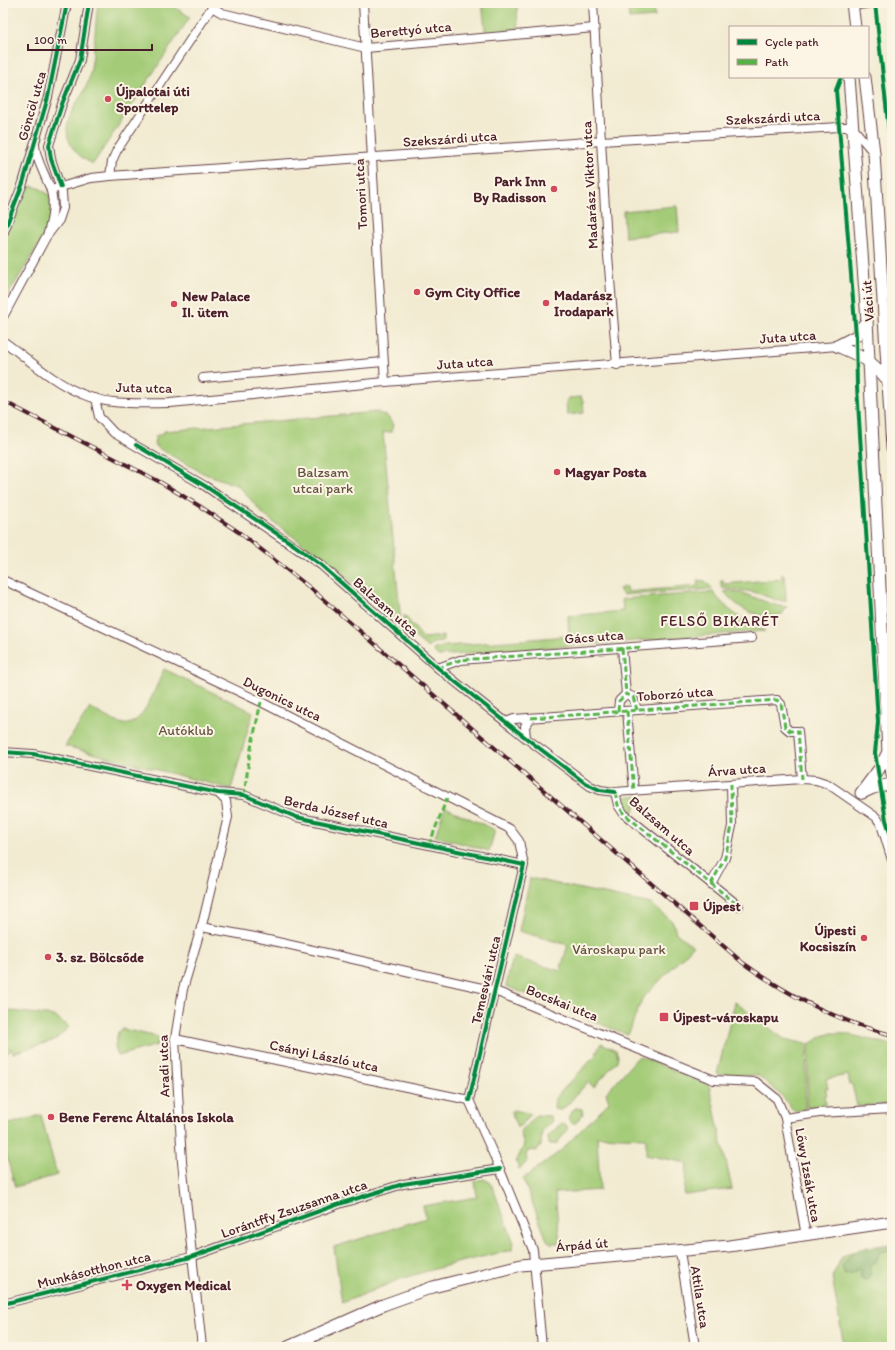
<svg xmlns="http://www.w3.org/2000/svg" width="895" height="1350" font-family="Itim,sans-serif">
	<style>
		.green { fill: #a4cc78; stroke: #777652 }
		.forest { fill: #83b068; stroke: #66684a }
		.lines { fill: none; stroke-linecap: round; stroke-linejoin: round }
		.minor-casing { stroke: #633e44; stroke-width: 10 }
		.major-casing { stroke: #633e44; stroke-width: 13 }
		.minor { stroke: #fff; stroke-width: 8 }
		.major { stroke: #fff; stroke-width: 11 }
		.rail-casing { stroke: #4a1f2b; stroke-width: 4 }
		.rail { stroke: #fcf5e5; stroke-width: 2.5; stroke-dasharray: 8; stroke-linecap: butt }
		.quiet { stroke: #57b146; stroke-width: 3; stroke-dasharray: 6 3; stroke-linecap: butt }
		.cycleway-casing { stroke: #fcf5e5; stroke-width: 6 }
		.cycleway { stroke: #00873e; stroke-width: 4 }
		.poi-dot { fill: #d1495b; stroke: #fcf5e5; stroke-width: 1.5 }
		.labels { text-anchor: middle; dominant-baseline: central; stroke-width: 4; stroke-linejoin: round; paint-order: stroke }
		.street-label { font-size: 14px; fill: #4a1f2b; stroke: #fcf5e5 }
		.poi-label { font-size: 14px; font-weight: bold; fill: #4a1f2b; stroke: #fcf5e5; text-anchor: start }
		.park-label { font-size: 14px; fill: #655342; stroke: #fcf5e5 }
		.neighbourhood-label { font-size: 15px; letter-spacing: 1px; fill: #4a1f2b; stroke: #fcf5e5 }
	</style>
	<rect width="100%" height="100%" fill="#fcf5e5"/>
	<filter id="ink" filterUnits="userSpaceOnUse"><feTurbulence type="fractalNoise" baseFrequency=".025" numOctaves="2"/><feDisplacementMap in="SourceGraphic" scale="8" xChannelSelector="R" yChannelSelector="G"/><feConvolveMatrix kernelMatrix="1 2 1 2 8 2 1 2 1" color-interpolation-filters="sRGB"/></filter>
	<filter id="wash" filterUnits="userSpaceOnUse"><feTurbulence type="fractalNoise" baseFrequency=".012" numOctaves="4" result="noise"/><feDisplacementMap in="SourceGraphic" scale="16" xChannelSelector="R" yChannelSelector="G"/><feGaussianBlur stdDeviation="0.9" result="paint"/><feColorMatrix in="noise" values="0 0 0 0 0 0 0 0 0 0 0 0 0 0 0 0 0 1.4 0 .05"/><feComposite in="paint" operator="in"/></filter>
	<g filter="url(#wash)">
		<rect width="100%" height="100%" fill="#f2ebd2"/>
		<g class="green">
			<path d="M98,3H168L190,17L93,164C75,156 62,139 69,118C74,104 85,93 89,79C94,57 95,26 98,3Z"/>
			<path d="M482,3H517L518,34L486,36Z"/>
			<path d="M633,3H653L655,17L629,19L628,7H633Z"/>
			<path d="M32,186C46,189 55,199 58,213L3,303V240L21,193Z"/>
			<path d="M677,206L679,232L625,237L623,211Z"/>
			<path d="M581,397L583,401L584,413L567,415L566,402L568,398Z"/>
			<path d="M377,412L388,417L393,425L391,432L383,433L401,623L326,561L264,515L239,486L203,473L158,448L154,443L156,436L164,433V431Z"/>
			<path d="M782,573L785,576L786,601C774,601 765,595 753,592C743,590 732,590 722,588L720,582L723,579V584L782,579Z"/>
			<path d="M697,580L705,581L713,589L623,595L619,589L626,586L627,592L698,586Z"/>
			<path d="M724,591C747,590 764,605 787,607L782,614C761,622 736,608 724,591Z"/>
			<path d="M713,592C727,611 744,621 765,631L438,656L433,651L434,649L446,646L569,636L568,616L623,611L622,599Z"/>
			<path d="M404,615L423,638L443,636V642L433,643L428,648L404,628Z"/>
			<path d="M164,669L253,712L231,789L65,746L90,708C100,713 113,722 124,724C143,727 157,684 164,669Z"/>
			<path d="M638,795L634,812L631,813L621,803V799L624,797Z"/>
			<path d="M445,807L495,830L489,851L435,836Z"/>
			<path d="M530,878L651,904L673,922L676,933L693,946L642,999L628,1035L506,986L513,957L560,971L568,945L519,931Z"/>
			<path d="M735,1002L784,1039L807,1044L805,1109L794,1111L782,1096L759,1076L717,1074Z"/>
			<path d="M3,1010L54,1016L69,1027L55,1040L13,1053L11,1048L9,1052L3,1055Z"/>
			<path d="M123,1029L158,1037L157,1045L118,1056L115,1046L118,1032Z"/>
			<path d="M832,1033L847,1034L892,1045V1104L857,1106L852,1084L850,1085L848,1075L826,1079L828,1089H825L827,1095L824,1096L826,1104L807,1108L809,1044L823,1036Z"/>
			<path d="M601,1043L616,1050L618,1056L617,1061L594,1087L588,1082L565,1107L561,1110L554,1109L555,1098L595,1056Z"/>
			<path d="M639,1056L709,1085L732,1189L684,1195L687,1163L646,1155V1138L597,1136L600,1190L555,1193L560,1243H551L547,1240L523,1179L559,1152L609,1102L606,1093Z"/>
			<path d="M575,1108L582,1109L583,1114L576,1123H571L568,1118Z"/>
			<path d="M513,1110L529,1113L530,1115L520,1126L517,1127L511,1112Z"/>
			<path d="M41,1115L57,1175L15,1187L3,1143V1117L6,1125Z"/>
			<path d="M536,1115L550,1116L552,1121L542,1131L541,1146L537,1151L532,1150L527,1152L526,1157L528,1161L519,1169L516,1162L524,1145L520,1132Z"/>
			<path d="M563,1124L567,1126V1131L556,1144H549L548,1137L558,1126Z"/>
			<path d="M484,1179L491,1183L514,1243L512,1250L456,1263L403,1278L342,1303L334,1247L426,1218L423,1206L477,1197L475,1181Z"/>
			<path d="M892,1246V1347H844L832,1277L842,1257L851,1252Z"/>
		</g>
		<path class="forest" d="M892,1244V1250L880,1252L876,1262L870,1266C871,1272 871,1277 865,1280L861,1278L859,1268L852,1274L845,1275L842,1267C852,1245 871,1247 892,1244Z"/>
	</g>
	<g filter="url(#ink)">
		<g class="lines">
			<g class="minor-casing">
				<g id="minor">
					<path d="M363,3L385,382"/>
					<path d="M593,3L607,243L617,365"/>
					<path d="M852,6L872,3"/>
					<path d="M212,7L222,13L366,48L594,28"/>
					<path d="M35,145C36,159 42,168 47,181C56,198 53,215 48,233"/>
					<path d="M110,176L112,161L117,150L214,4"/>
					<path d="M51,190L91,178L110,176L601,141L840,127H852L874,153"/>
					<path d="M3,234L23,183L48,97L67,3"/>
					<path d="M3,317L46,237L59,220L63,208L62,192L51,159L49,145L62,104L80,60L89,3"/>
					<path d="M3,341C27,358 54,383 82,394C108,406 142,403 170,403L385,382L837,346"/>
					<path d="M203,378L383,362"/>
					<path d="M95,398L99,417L114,433L205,486L321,565L438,668L526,738L590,786L600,790L615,792L802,779L816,780L828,784L876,817L881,824L892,860"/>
					<path d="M3,580L261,702L510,829L519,841L524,865L469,1100L496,1160L533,1250L542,1347"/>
					<path d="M622,648L626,694"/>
					<path d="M438,668L460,660L752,638"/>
					<path d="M618,711L619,701L626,694L633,697L637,710"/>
					<path d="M627,711L634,791"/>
					<path d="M506,722L514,719L777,700L781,704L785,727L790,731H798L802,779"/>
					<path d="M526,738L525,726L531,718"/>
					<path d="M3,752L33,754L218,793L244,795L296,817L524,865"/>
					<path d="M615,792L618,805L624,814L739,906"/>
					<path d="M711,884L725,858L732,826L731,784"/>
					<path d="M201,927L255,937L495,991L714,1080L756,1082L777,1099L785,1118L806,1236"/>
					<path d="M175,1039L469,1100"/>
					<path d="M785,1118L819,1113L892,1109"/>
					<path d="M680,1251L695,1347"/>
					<path d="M3,1304L191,1257L339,1204L403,1184L500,1169"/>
					<path d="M202,1347L182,1162L175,1039L183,989L203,921L228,817L226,801L218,793"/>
				</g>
			</g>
			<g class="major-casing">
				<g id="major">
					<path d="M852,3L855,27"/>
					<path d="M849,77L867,320L888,752L892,774"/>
					<path d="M865,77L874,153L892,448"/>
					<path d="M837,346C862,357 872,360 889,382"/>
					<path d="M837,346L856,336L867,320"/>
					<path d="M861,793L879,769L888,752"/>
					<path d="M862,793L873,788L892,784"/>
					<path d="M288,1347L383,1305L433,1287L521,1265L729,1246L892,1222"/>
				</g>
			</g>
			<use href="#minor" class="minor"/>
			<use href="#major" class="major"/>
			<g class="rail-casing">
				<path id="rail" d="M3,401L160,482L201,507L240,533L309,587L743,963C789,996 836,1021 892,1035"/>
			</g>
			<use href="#rail" class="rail"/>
			<g class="quiet">
				<path d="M622,648L626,694"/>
				<path d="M438,668L460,660L643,647"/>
				<path d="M618,711L619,701L626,694L633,697L637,710"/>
				<path d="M627,711L634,791"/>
				<path d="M531,718L777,700L781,704L785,727L790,731H798L802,779"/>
				<path d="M615,792L618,805L624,814L739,906"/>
				<path d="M244,795L250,753L261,702"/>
				<path d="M429,845L447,798"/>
				<path d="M711,884L725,858L732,826L731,784"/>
			</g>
			<g class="cycleway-casing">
				<g id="cycleway">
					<path d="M875,3L892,160"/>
					<path d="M841,77L836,90L856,336L857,387L878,722L875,753L886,820L892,839"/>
					<path d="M61,187L51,159L49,145L62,104L80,60L89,3"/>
					<path d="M3,234L23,183L48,97L67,3"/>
					<path d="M136,445L205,486L294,545L321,565L438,668L526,738L585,783L600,790L615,792"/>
					<path d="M3,752L33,754L218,793L244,795L296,817L524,865L469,1100"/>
					<path d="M3,1304L191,1257L339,1204L403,1184L500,1169"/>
				</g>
			</g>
			<use href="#cycleway" class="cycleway"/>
		</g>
	</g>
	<g class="poi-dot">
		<circle cx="108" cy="99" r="4"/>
		<circle cx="554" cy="189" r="4"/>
		<circle cx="417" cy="292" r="4"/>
		<circle cx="546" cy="303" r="4"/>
		<circle cx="174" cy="304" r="4"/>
		<circle cx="557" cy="472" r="4"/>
		<rect x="689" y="901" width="10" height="10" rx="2"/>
		<circle cx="864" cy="938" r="4"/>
		<circle cx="48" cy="957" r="4"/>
		<rect x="659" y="1012" width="10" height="10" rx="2"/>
		<circle cx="51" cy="1117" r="4"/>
		<path d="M125 1279h4v4h4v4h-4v4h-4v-4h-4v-4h4z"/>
	</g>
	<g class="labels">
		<g class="street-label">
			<text transform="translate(411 30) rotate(-5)">Berettyó utca</text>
			<text transform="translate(32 106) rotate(-74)">Göncöl utca</text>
			<text transform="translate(773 118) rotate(-3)">Szekszárdi utca</text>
			<text transform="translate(450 139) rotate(-4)">Szekszárdi utca</text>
			<text transform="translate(590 185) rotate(-93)">Madarász Viktor utca</text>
			<text transform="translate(361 194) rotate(-93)">Tomori utca</text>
			<text transform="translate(868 301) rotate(-94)">Váci út</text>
			<text transform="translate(788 337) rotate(-4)">Juta utca</text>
			<text transform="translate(465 363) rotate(-4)">Juta utca</text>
			<text transform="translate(144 388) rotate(1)">Juta utca</text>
			<text transform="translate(386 607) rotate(41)">Balzsam utca</text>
			<text transform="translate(594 637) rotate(-4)">Gács utca</text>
			<text transform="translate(675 694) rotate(-4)">Toborzó utca</text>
			<text transform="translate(282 699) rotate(26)">Dugonics utca</text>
			<text transform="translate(737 770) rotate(-4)">Árva utca</text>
			<text transform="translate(336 812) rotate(13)">Berda József utca</text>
			<text transform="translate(662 826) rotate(41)">Balzsam utca</text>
			<text transform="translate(486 980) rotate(-77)">Temesvári utca</text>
			<text transform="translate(562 1003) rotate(22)">Bocskai utca</text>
			<text transform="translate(324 1056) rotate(12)">Csányi László utca</text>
			<text transform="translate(164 1066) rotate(-92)">Aradi utca</text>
			<text transform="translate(808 1175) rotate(80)">Lőwy Izsák utca</text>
			<text transform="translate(294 1209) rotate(-19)">Lorántffy Zsuzsanna utca</text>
			<text transform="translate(582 1245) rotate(-5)">Árpád út</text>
			<text transform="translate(94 1270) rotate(-14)">Munkásotthon utca</text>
			<text transform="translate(700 1297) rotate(81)">Attila utca</text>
		</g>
		<g class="poi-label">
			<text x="116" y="91">Újpalotai úti<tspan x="116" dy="16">Sporttelep</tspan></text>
			<text x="546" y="181" text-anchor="end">Park Inn<tspan x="546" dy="16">By Radisson</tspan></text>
			<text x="425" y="292">Gym City Office</text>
			<text x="554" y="295">Madarász<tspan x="554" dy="16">Irodapark</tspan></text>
			<text x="182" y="296">New Palace<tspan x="182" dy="16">II. ütem</tspan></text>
			<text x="565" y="472">Magyar Posta</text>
			<text x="703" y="906">Újpest</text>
			<text x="856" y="930" text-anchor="end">Újpesti<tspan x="856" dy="16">Kocsiszín</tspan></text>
			<text x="56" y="957">3. sz. Bölcsőde</text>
			<text x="673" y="1017">Újpest-városkapu</text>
			<text x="59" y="1117">Bene Ferenc Általános Iskola</text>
			<text x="136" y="1285">Oxygen Medical</text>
		</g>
		<g class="park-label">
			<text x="323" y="472">Balzsam<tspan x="323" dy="16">utcai park</tspan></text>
			<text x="186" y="730">Autóklub</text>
			<text x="619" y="949">Városkapu park</text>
		</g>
		<g class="neighbourhood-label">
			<text x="720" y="621">FELSŐ BIKARÉT</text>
		</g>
	</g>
	<rect width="895" height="1350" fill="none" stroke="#fcf5e5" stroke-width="16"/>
	<rect x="729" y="26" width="140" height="52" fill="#fcf5e5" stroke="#b59f9b"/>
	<rect x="737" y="39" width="20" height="6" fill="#00873e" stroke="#b59f9b"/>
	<text x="765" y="46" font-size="12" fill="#4a1f2b">Cycle path</text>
	<rect x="737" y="59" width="20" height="6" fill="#57b146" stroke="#b59f9b"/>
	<text x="765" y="66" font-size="12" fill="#4a1f2b">Path</text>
	<path d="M28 44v6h124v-6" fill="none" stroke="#4a1f2b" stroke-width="2"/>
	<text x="34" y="44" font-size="12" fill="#4a1f2b" stroke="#fcf5e5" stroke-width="3" paint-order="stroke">100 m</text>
</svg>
